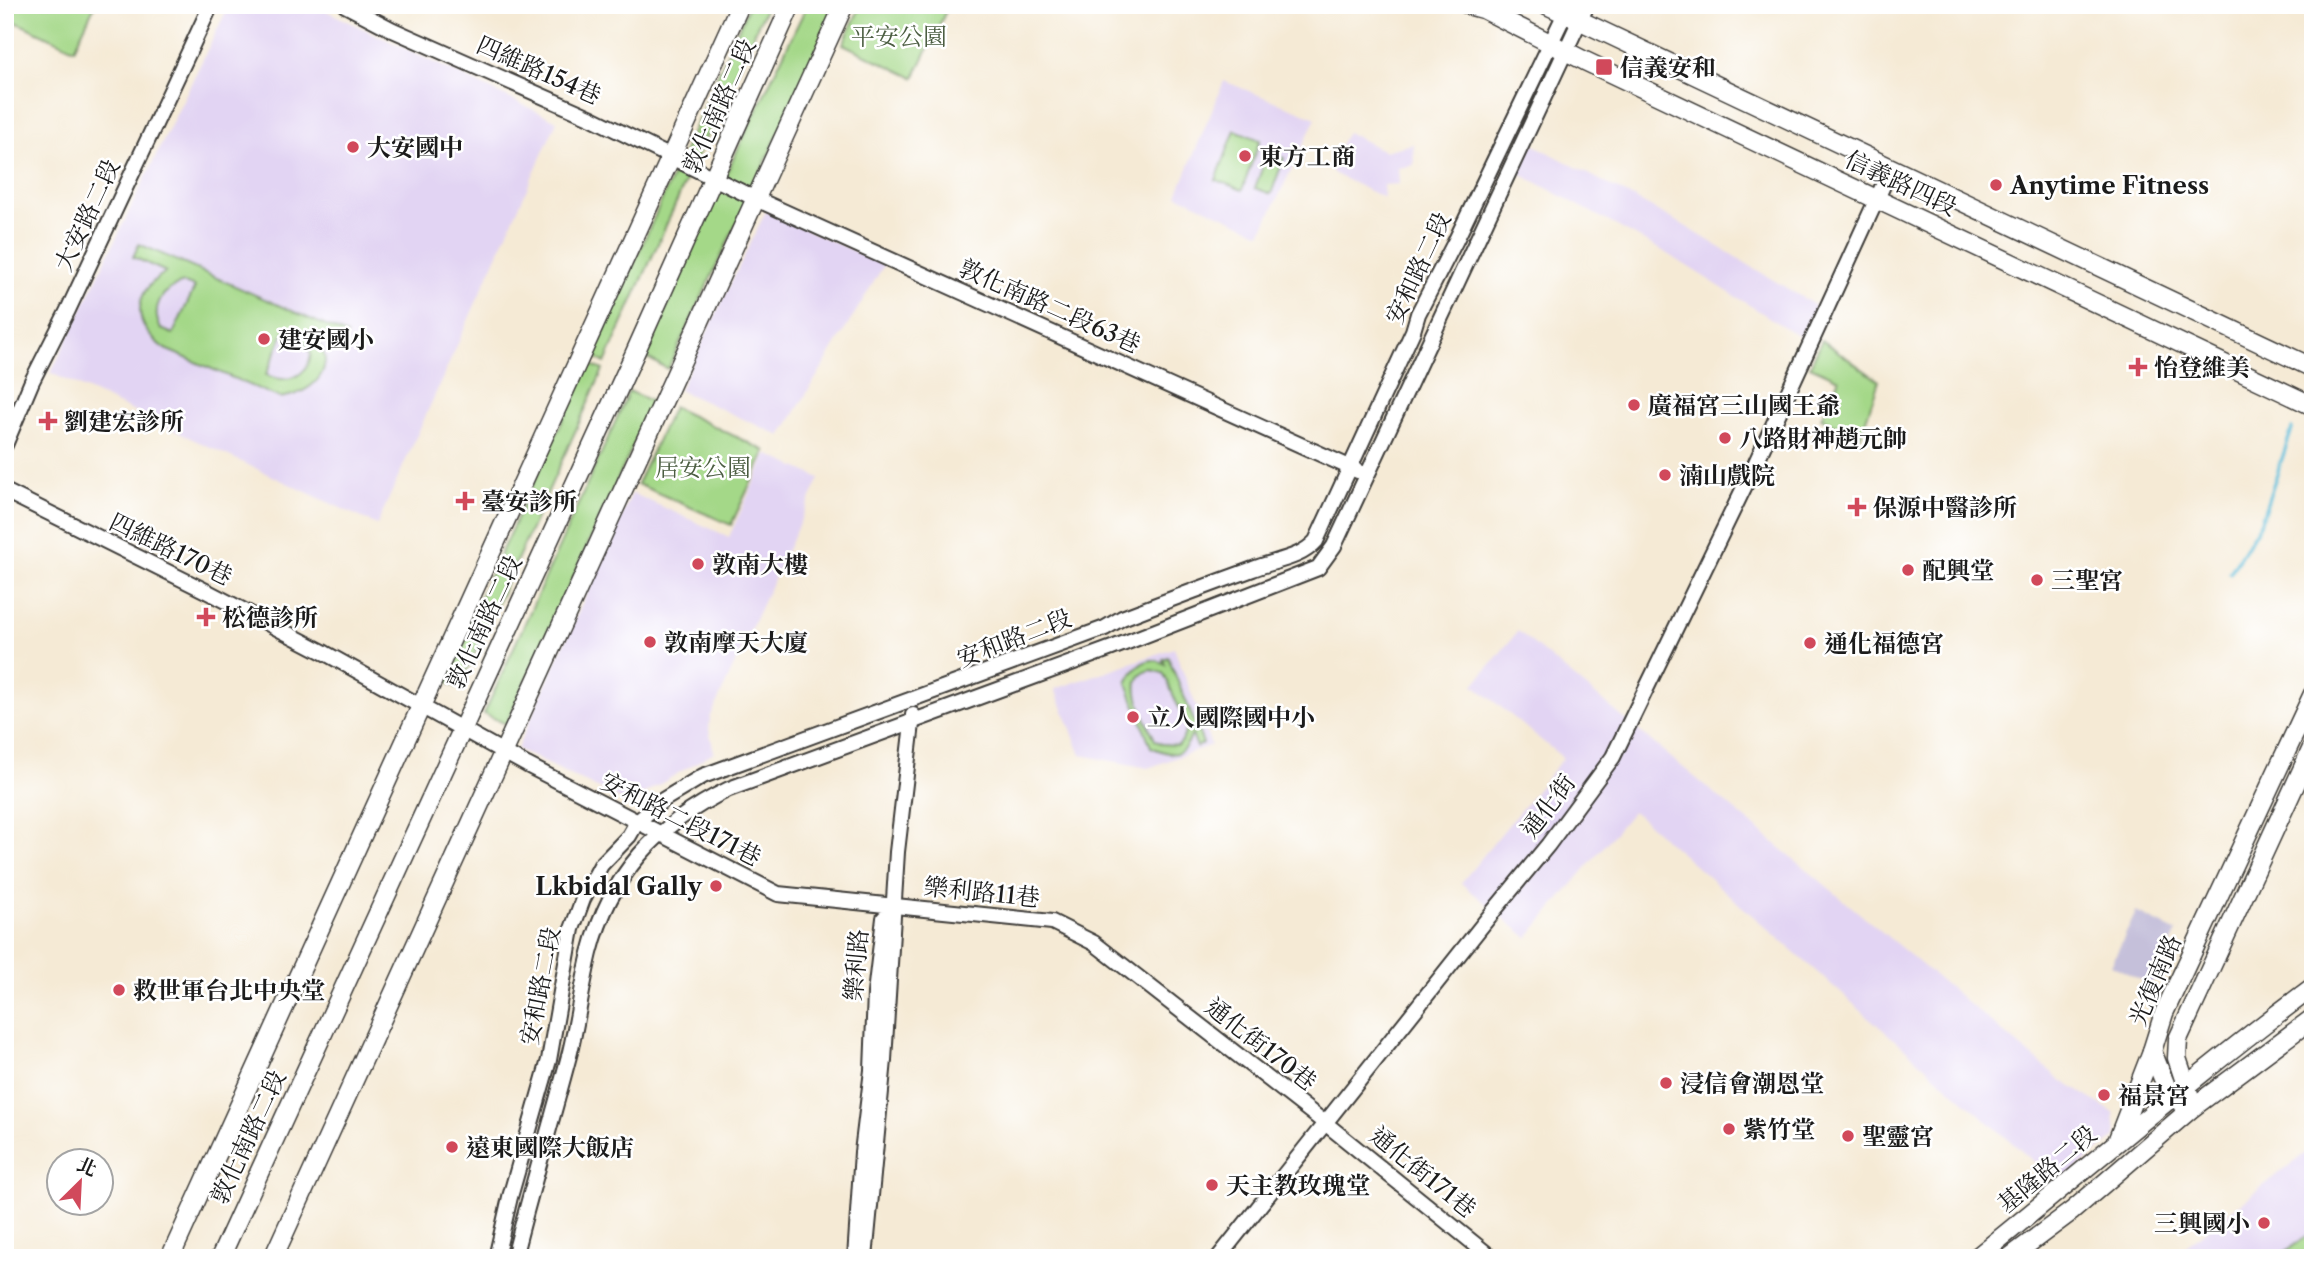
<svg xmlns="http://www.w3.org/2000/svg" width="2318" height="1263" font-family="'Libre Caslon Text','Noto Serif TC',serif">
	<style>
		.built { fill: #e2d4f3 }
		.industrial { fill: #c5c0da }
		.green { fill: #a4d888; stroke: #607a52; stroke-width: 2; fill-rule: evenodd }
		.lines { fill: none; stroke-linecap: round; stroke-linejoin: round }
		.stream { stroke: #5abcd8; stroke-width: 3.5 }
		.minor-casing { stroke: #3d3b38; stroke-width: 18 }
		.major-casing { stroke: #3d3b38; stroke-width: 21 }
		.minor { stroke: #fff; stroke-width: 14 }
		.major { stroke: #fff; stroke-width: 18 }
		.poi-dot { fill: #d1495b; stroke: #fff; stroke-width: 2.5 }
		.labels { text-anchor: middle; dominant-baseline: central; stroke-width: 5; stroke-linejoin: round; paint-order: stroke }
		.park-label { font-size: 24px; fill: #4c5e42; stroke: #fff }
		.poi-label { font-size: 24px; font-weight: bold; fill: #1c1c1c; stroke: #fff; text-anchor: start }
		.street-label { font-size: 24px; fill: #1c1c1c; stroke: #fff }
	</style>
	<rect width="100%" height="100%" fill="#fff"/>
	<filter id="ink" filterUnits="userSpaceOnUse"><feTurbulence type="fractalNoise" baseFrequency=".0143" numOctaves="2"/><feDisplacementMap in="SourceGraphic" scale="14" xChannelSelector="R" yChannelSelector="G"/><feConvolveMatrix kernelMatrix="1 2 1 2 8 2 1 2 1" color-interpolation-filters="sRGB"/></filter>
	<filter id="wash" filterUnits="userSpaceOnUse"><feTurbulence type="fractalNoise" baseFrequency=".00686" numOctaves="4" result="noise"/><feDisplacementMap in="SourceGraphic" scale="28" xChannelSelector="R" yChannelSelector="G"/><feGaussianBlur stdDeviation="1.57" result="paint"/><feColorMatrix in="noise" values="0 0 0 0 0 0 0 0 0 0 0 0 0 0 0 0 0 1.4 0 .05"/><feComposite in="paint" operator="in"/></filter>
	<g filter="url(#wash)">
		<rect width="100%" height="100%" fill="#f5ead5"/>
		<g class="built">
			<path d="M229,5H314L557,121L377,525L51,373Z"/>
			<path d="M1224,81L1316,118L1261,233L1177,195Z"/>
			<path d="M1347,132L1384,151L1413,144L1414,165L1398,168L1399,184L1383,185L1384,198L1333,173L1330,165Z"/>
			<path d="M1531,143L1680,223L1816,306L1800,337L1663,251L1517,172Z"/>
			<path d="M766,211L884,265L781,436L679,390Z"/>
			<path d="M767,454L820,478L710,718L709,730L714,752L628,803L517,749L632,493L729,537Z"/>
			<path d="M1518,631L2061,1080L2114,1113L2116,1137L2058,1183L1633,811L1528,938L1461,883L1563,758L1474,685Z"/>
			<path d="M1174,648L1211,745L1148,768L1081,755L1055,689Z"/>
			<path d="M2313,1147V1258H2171L2259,1189Z"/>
		</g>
		<path class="industrial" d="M2136,912L2177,932L2151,985L2111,965Z"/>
		<g class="green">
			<path d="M16,5H95L74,49L9,19Z"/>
			<path d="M749,5H767L696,159L683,153Z"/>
			<path d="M807,5H837L753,189L724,178Z"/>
			<path d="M861,5H940L947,9L914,78L843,44Z"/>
			<path d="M1235,130L1260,140L1242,190L1216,180Z"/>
			<path d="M1268,152L1284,158L1271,194L1255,188Z"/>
			<path d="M675,170L688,176L605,363L593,356Z"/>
			<path d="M718,189L747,201L668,369L645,357Z"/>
			<path d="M139,244L347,335L341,349L316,338C320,345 325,352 325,360C324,384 300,395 280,398L165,349C133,326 130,294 166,272L133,257ZM184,283L195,287L173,334L161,329C150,308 161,289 184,283ZM286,328L303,340L311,354C307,378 287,384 266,375Z"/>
			<path d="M1822,340L1879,381L1860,437L1821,418L1839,379L1810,366Z"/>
			<path d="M589,364L603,370L459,688L441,680Z"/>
			<path d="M629,391L653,402L506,724L484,714Z"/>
			<path d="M673,407L766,451L731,525L637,484Z"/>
			<path d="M1168,657L1203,743L1197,747L1192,734C1183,758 1173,757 1151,747L1127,683C1134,667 1148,653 1165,664L1163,659ZM1152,670L1163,673L1166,678L1187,727L1182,741L1178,745L1162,744L1155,740C1148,722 1119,675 1152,670Z"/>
			<path d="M2313,1232V1247L2298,1258H2276Z"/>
		</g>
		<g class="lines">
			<path class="stream" d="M2230,573L2260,524L2292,429"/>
		</g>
	</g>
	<g filter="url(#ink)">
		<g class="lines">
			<g class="minor-casing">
				<g id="minor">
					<path d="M345,5L393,30L592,118L756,199L1358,471"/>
					<path d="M5,445L32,381L68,310L211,5"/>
					<path d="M5,491L208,592L325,653L527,765L778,894L1052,922L1094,943L1325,1123L1492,1258"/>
					<path d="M496,1258L510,1197L549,1060L572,929L583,899L601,865L629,836L637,822L663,800L703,776L1105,628L1122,618C1166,601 1209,585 1253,569C1275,560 1300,559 1316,541L1413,331L1418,314L1456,240L1569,5"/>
					<path d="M514,1258C531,1189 552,1121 570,1052C578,1019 582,986 590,953C610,874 657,824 729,789L1112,648L1318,568L1334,546L1587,5"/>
					<path d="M855,1258L862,1152L872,1070L875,993L884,918"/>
					<path d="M865,1258L884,1060L897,852L913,715"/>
					<path d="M1218,1258L1492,913L1548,845L1613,757L1753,469L1891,168"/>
				</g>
			</g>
			<g class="major-casing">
				<g id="major">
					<path d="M1468,5L1483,9L1585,61L2313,406"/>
					<path d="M1547,5L2313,368"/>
					<path d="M2189,1094L2177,1058L2178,1039L2313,746"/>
					<path d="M2192,1108L2170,1096L2152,1051L2164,1013L2313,694"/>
					<path d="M2118,1139L2152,1051"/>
					<path d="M170,1258L740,5"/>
					<path d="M220,1258L634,355L791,5"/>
					<path d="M273,1258L844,5"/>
					<path d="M1976,1258C2089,1167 2197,1073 2313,987"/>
					<path d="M2009,1258L2072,1211L2192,1108L2313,1018"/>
				</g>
			</g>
			<use href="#minor" class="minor"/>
			<use href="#major" class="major"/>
		</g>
	</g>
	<g class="poi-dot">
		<rect x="1595" y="58" width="18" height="18" rx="3.5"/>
		<circle cx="353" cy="147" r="7"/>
		<circle cx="1245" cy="156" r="7"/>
		<circle cx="1996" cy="185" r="7"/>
		<circle cx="264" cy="339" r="7"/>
		<path d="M2134.5 356.5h7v7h7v7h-7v7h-7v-7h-7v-7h7z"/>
		<circle cx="1634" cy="405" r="7"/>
		<path d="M44.5 410.5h7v7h7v7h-7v7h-7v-7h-7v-7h7z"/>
		<circle cx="1725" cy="438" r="7"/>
		<circle cx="1665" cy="475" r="7"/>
		<path d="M461.5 490.5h7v7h7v7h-7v7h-7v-7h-7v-7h7z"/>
		<path d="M1853.5 496.5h7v7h7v7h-7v7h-7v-7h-7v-7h7z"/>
		<circle cx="698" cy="564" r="7"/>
		<circle cx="1908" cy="570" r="7"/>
		<circle cx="2037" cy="580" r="7"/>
		<path d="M202.5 606.5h7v7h7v7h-7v7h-7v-7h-7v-7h7z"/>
		<circle cx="650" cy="642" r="7"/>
		<circle cx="1810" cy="643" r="7"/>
		<circle cx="1133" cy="717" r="7"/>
		<circle cx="716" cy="886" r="7"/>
		<circle cx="119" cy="990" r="7"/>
		<circle cx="1666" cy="1083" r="7"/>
		<circle cx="2104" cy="1095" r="7"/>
		<circle cx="1729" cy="1129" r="7"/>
		<circle cx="1848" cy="1136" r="7"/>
		<circle cx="452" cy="1147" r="7"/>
		<circle cx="1212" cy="1185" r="7"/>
		<circle cx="2264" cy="1223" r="7"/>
	</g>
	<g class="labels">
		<g class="park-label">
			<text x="899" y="36">平安公園</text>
			<text x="703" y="467">居安公園</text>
		</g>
		<g class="poi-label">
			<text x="1620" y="67">信義安和</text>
			<text x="367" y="147">大安國中</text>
			<text x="1259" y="156">東方工商</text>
			<text x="2010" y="185">Anytime Fitness</text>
			<text x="278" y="339">建安國小</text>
			<text x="2154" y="367">怡登維美</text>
			<text x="1648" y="405">廣福宮三山國王爺</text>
			<text x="64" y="421">劉建宏診所</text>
			<text x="1739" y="438">八路財神趙元帥</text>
			<text x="1679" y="475">湳山戲院</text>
			<text x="481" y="501">臺安診所</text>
			<text x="1873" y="507">保源中醫診所</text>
			<text x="712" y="564">敦南大樓</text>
			<text x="1922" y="570">配興堂</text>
			<text x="2051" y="580">三聖宮</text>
			<text x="222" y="617">松德診所</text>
			<text x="664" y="642">敦南摩天大廈</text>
			<text x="1824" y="643">通化福德宮</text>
			<text x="1147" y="717">立人國際國中小</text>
			<text x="702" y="886" text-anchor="end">Lkbidal Gally</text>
			<text x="133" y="990">救世軍台北中央堂</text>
			<text x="1680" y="1083">浸信會潮恩堂</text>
			<text x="2118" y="1095">福景宮</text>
			<text x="1743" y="1129">紫竹堂</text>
			<text x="1862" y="1136">聖靈宮</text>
			<text x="466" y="1147">遠東國際大飯店</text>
			<text x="1226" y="1185">天主教玫瑰堂</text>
			<text x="2250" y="1223" text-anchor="end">三興國小</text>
		</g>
		<g class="street-label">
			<text transform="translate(539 70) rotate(24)">四維路154巷</text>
			<text transform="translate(719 106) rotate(-66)">敦化南路二段</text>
			<text transform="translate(1901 183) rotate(25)">信義路四段</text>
			<text transform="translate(87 215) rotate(-65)">大安路二段</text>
			<text transform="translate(1418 268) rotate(-65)">安和路二段</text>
			<text transform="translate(1050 306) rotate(24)">敦化南路二段63巷</text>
			<text transform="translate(171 549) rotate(26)">四維路170巷</text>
			<text transform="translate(484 622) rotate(-65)">敦化南路二段</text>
			<text transform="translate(1014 638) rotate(-21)">安和路二段</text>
			<text transform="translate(1548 806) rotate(-53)">通化街</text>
			<text transform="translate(681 819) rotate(27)">安和路二段171巷</text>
			<text transform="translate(982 892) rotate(6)">樂利路11巷</text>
			<text transform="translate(856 965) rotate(-85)">樂利路</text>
			<text transform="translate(2155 980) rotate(-67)">光復南路</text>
			<text transform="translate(540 986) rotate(-79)">安和路二段</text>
			<text transform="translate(1261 1044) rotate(38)">通化街170巷</text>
			<text transform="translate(248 1137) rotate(-65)">敦化南路二段</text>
			<text transform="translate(2047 1169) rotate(-40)">基隆路二段</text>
			<text transform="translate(1423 1172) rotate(39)">通化街171巷</text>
		</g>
	</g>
	<rect width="2318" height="1263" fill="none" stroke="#fff" stroke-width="28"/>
	<g transform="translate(80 1182) rotate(24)"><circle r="33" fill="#ffffff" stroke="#a4a4a4" stroke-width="2"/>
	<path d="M0-5L12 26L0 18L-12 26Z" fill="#d1495b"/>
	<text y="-10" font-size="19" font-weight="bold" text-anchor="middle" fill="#1c1c1c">北</text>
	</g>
</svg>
